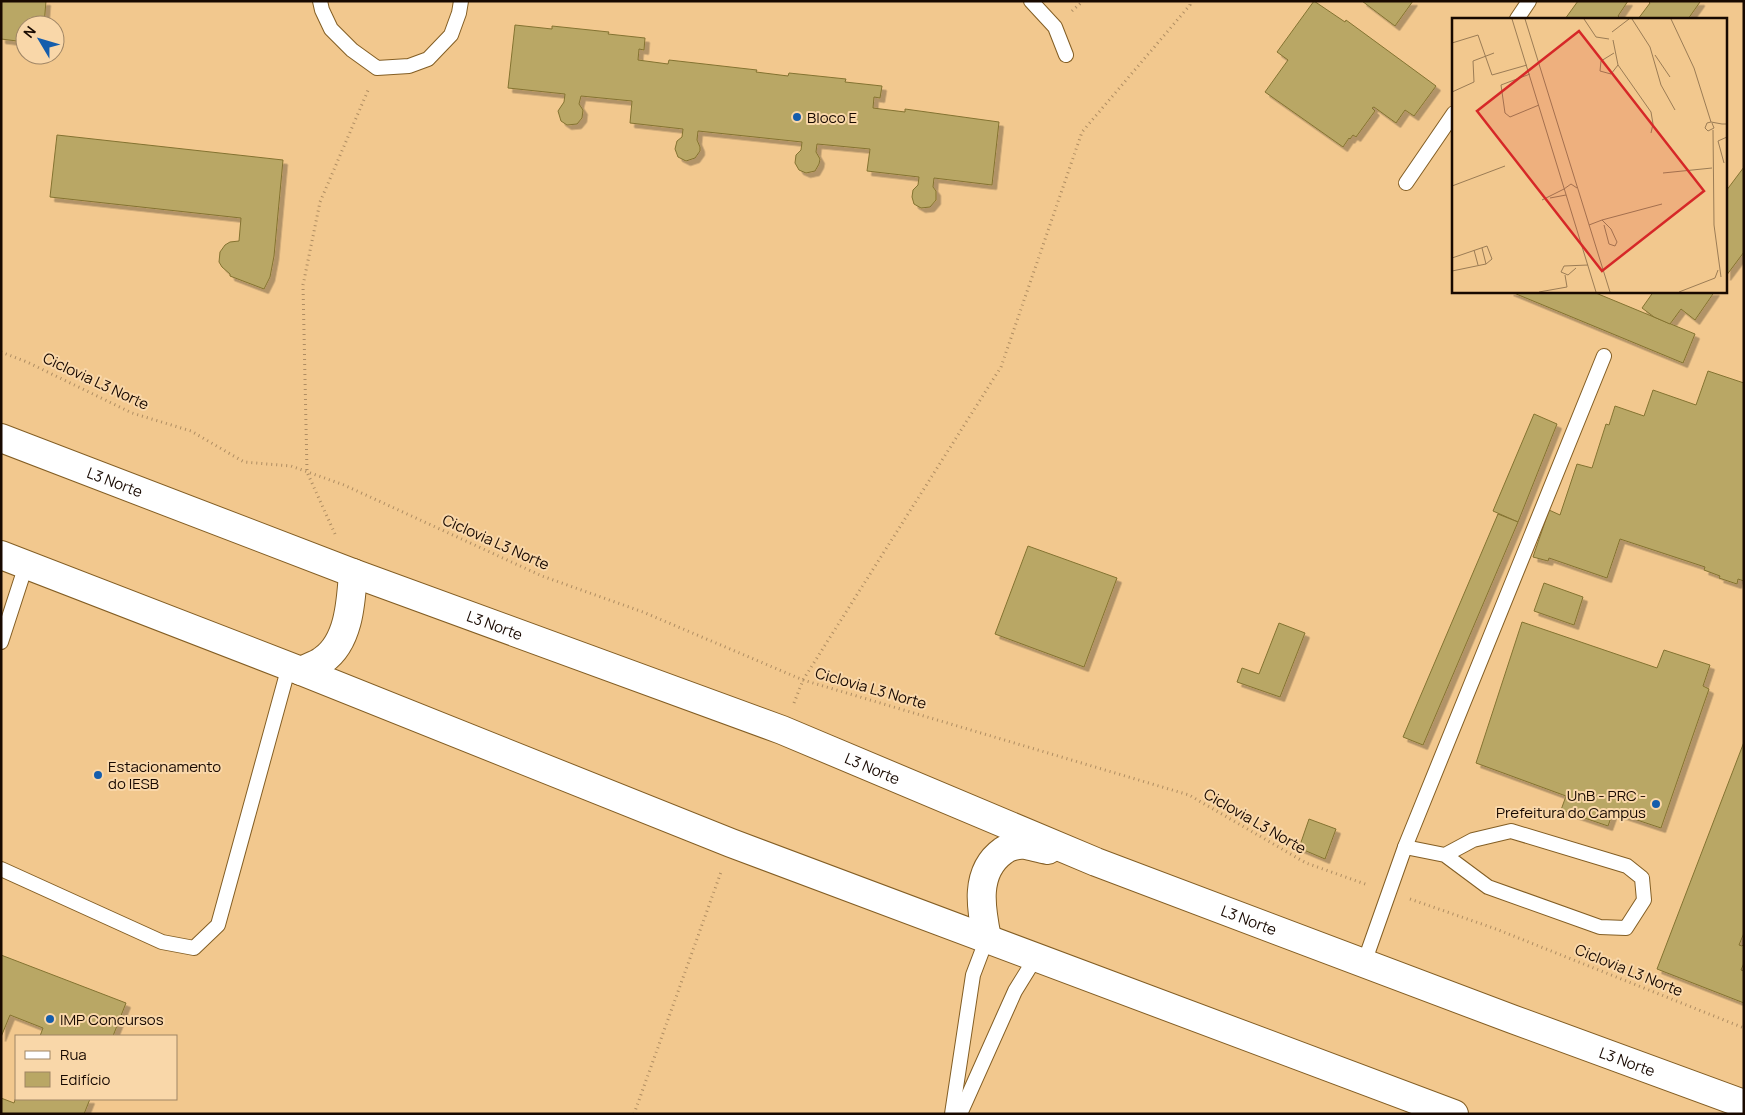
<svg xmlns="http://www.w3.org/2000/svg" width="1745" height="1115" font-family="Manrope,sans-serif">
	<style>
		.building { fill: #b9a765; stroke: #847331; filter: url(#shadow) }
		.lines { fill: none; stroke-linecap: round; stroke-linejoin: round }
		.lane-casing { stroke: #835e24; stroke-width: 16 }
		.secondary-casing { stroke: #835e24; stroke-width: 30 }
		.path { stroke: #af8d62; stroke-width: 3; stroke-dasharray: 1 4; stroke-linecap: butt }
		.lane { stroke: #fff; stroke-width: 14 }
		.secondary { stroke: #fff; stroke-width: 28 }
		.poi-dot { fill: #155dac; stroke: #f9d7a9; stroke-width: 2 }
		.labels { text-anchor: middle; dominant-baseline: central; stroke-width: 4; stroke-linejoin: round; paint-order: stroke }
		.poi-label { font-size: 15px; fill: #180900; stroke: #f9d7a9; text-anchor: start }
		.street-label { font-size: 15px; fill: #180900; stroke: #f9d7a9 }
		.inset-road { fill: none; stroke: #9b7c55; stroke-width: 1 }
		.view { fill: #d62828; fill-opacity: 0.15; stroke: #d62828; stroke-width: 2.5 }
		.inset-edge { fill: none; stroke: #180900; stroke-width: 2.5 }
	</style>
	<defs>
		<filter id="shadow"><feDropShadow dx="4.5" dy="4.5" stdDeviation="0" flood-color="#0004"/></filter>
	</defs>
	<rect width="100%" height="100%" fill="#f2c88e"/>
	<g class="building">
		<path d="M1,1H46L44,25H25V42L1,39Z"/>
		<path d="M1314,1L1345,22L1346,20L1436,86L1414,116L1405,110L1396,123L1374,107L1372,108L1375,111L1356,137L1353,135L1350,139L1349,138L1343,147L1265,92L1288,60L1277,52Z"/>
		<path d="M1362,1H1413L1395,26Z"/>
		<path d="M1578,1H1628L1618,16L1621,19H1565Z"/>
		<path d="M1648,1H1700V2L1688,19H1638L1650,3Z"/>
		<path d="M515,25L552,29V26L609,32L608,34L645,38L644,50L639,49L638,60L668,64L669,60L757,70L756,72L788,76L789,73L846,79L845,82L882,86L880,98L874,97L873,108L905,112V109L999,122L992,185L934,178L933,187L936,191V200L930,207L921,208L914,204L912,197L913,190L918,185L919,177L867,171L870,149L817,144L816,152L820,159L819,164L815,171L806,173L799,170L795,163L796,155L801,150L802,142L698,131L697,140L700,147V151L695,158L686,161L678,157L675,149L677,141L682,137L683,129L630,123L632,101L581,96L579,104L583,110L582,118L577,124L567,125L561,121L558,111L564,102L565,94L508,88Z"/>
		<path d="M57,135L283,160L274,256L270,277L264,289L230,276V274L222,267L219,262L220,252L225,245L230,242L239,241L241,218L50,197Z"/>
		<path d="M1744,167V252L1726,276V191Z"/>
		<path d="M1509,291H1591L1695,334L1683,363Z"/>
		<path d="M1654,291H1715L1695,320L1681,309L1670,324L1654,317L1642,308Z"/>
		<path d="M1708,371L1744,383V581L1738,579L1737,584L1719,578L1720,576L1704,570L1705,567L1620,539L1607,578L1549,558L1548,561L1533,557L1549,510L1560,515L1577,464L1592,468L1606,424L1609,425L1615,406L1644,416L1653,390L1696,405Z"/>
		<path d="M1534,414L1557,424L1518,522L1493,511Z"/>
		<path d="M1498,514L1518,522L1423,745L1403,737Z"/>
		<path d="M1028,546L1117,578L1084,667L995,634Z"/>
		<path d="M1544,583L1583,597L1574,625L1534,611Z"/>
		<path d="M1522,622L1657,668L1664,650L1710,665L1703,686L1709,689L1661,828L1613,812L1608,826L1561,810L1566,796L1476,763Z"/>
		<path d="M1279,623L1305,633L1280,697L1237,682L1242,668L1259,674Z"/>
		<path d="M1744,742V933L1739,945L1742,946L1744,944V963L1741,970L1744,971V1003L1657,969Z"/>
		<path d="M1309,819L1336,829L1325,859L1299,848Z"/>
		<path d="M1,955L126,1003L113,1036H40L43,1028L10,1015L1,1037Z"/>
		<path d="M16,1097V1099H90L84,1114H1V1098L14,1103Z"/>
	</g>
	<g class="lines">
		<g class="lane-casing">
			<g id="lane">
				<path d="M320,1L322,10L331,29L352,50L377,68L409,66L428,59L451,35L459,13L461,1"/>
				<path d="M1031,1L1055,27L1066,55"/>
				<path d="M1517,19L1529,1"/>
				<path d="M1406,183L1454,113"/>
				<path d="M1,642L26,565"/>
				<path d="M1405,847L1604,356"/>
				<path d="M1,869L162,942L194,948L218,925L289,666"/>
				<path d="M1364,963L1405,847L1445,855L1488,887L1600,927L1626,928L1644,900L1642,878L1627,866L1511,831L1473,840L1445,855"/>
				<path d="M952,1114L973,975L987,938"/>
				<path d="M960,1114L1015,991L1036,957"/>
			</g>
		</g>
		<g class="secondary-casing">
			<g id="secondary">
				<path id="s1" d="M1,438L353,573L782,730L1096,862L1512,1019L1744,1104"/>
				<path d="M1,555L301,671L731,843L1454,1114"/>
				<path d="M301,671C308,667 317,665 323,660C349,642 351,602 353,573"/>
				<path d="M987,938C981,909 974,872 1003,851C1008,847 1018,844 1025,845C1032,846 1040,849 1048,850"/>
			</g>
		</g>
		<g class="path">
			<path d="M1072,11L1083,1"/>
			<path d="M1,352L27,362L132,413L191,431L244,462L291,466L344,485L542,576L643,612L803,680L1189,795L1306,863L1368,885"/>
			<path d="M335,534L307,472L303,285L320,202L369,88"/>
			<path d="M794,703L803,680L1001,367L1082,132L1190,5V1"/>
			<path d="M1410,899L1496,929L1744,1028"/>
			<path d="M634,1114L721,872"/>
		</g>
		<use href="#lane" class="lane"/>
		<use href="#secondary" class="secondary"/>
	</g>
	<g class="poi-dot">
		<circle cx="797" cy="117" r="5"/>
		<circle cx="98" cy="775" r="5"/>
		<circle cx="1656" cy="804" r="5"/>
		<circle cx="50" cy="1019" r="5"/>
	</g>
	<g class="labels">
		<g class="poi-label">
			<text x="807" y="117">Bloco E</text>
			<text x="108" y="766">Estacionamento<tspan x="108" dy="17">do IESB</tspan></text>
			<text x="1646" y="795" text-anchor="end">UnB - PRC -<tspan x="1646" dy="17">Prefeitura do Campus</tspan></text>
			<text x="60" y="1019">IMP Concursos</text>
		</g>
		<g class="street-label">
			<text transform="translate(96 381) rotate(25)">Ciclovia L3 Norte</text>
			<text stroke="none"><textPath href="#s1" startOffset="122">L3 Norte</textPath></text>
			<text transform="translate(496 542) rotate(24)">Ciclovia L3 Norte</text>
			<text stroke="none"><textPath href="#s1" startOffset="528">L3 Norte</textPath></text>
			<text transform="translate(871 688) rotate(16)">Ciclovia L3 Norte</text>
			<text stroke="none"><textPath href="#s1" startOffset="932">L3 Norte</textPath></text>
			<text transform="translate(1255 821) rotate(30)">Ciclovia L3 Norte</text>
			<text stroke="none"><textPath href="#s1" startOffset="1338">L3 Norte</textPath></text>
			<text transform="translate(1629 970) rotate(22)">Ciclovia L3 Norte</text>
			<text stroke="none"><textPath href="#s1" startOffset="1742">L3 Norte</textPath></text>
		</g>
	</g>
	<g transform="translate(1452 18)">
		<rect width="275" height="275" fill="#f2c88e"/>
		<path class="inset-road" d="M60,1L144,274M73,1L158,274M132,1L144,19L157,21M180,1L198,29L209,67L223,92M219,1L242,50L259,104M160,14L177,1M161,22L166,47L199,94L201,106L199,115M0,25L26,17L40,57L75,47M162,35L149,43L148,53L159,56L166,47M203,37L218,59M78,56L49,67L53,95L58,99L87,87M0,74L22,64L21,43L42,35M260,105L262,110L256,113L253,110L255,105L259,104L270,106H275M261,112L262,207L269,259M272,145L266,123L275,119M211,155L260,150M0,168L53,148M112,171L119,166L125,170M98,180L114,177M90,182L112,171M150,202L210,186M137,207L150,202L159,211L165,224L163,228L157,226L152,207M30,230L34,246M22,232L26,247M0,240L35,228L40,241L34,246L0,253M124,250L116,257L109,254L112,248L136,247M87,274L115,269L113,257M227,274L263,260L266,252"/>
		<path class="view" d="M127,13L252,173L150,253L25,93Z"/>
		<rect width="275" height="275" class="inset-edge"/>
	</g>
	<rect width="1745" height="1115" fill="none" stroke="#180900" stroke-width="5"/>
	<rect x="15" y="1035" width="162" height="65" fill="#f9d7a9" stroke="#9f8565"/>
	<rect x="25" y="1051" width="25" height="8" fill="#ffffff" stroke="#9f8565"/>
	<text x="60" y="1060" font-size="15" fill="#180900">Rua</text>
	<rect x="25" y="1072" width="25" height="15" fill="#b9a765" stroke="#9f8565"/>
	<text x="60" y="1085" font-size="15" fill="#180900">Edifício</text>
	<g transform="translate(40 40) rotate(308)"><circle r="24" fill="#f9d7a9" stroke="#9f8565"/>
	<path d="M0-4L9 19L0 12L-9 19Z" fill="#155dac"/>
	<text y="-8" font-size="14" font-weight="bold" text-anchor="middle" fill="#180900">N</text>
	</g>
</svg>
